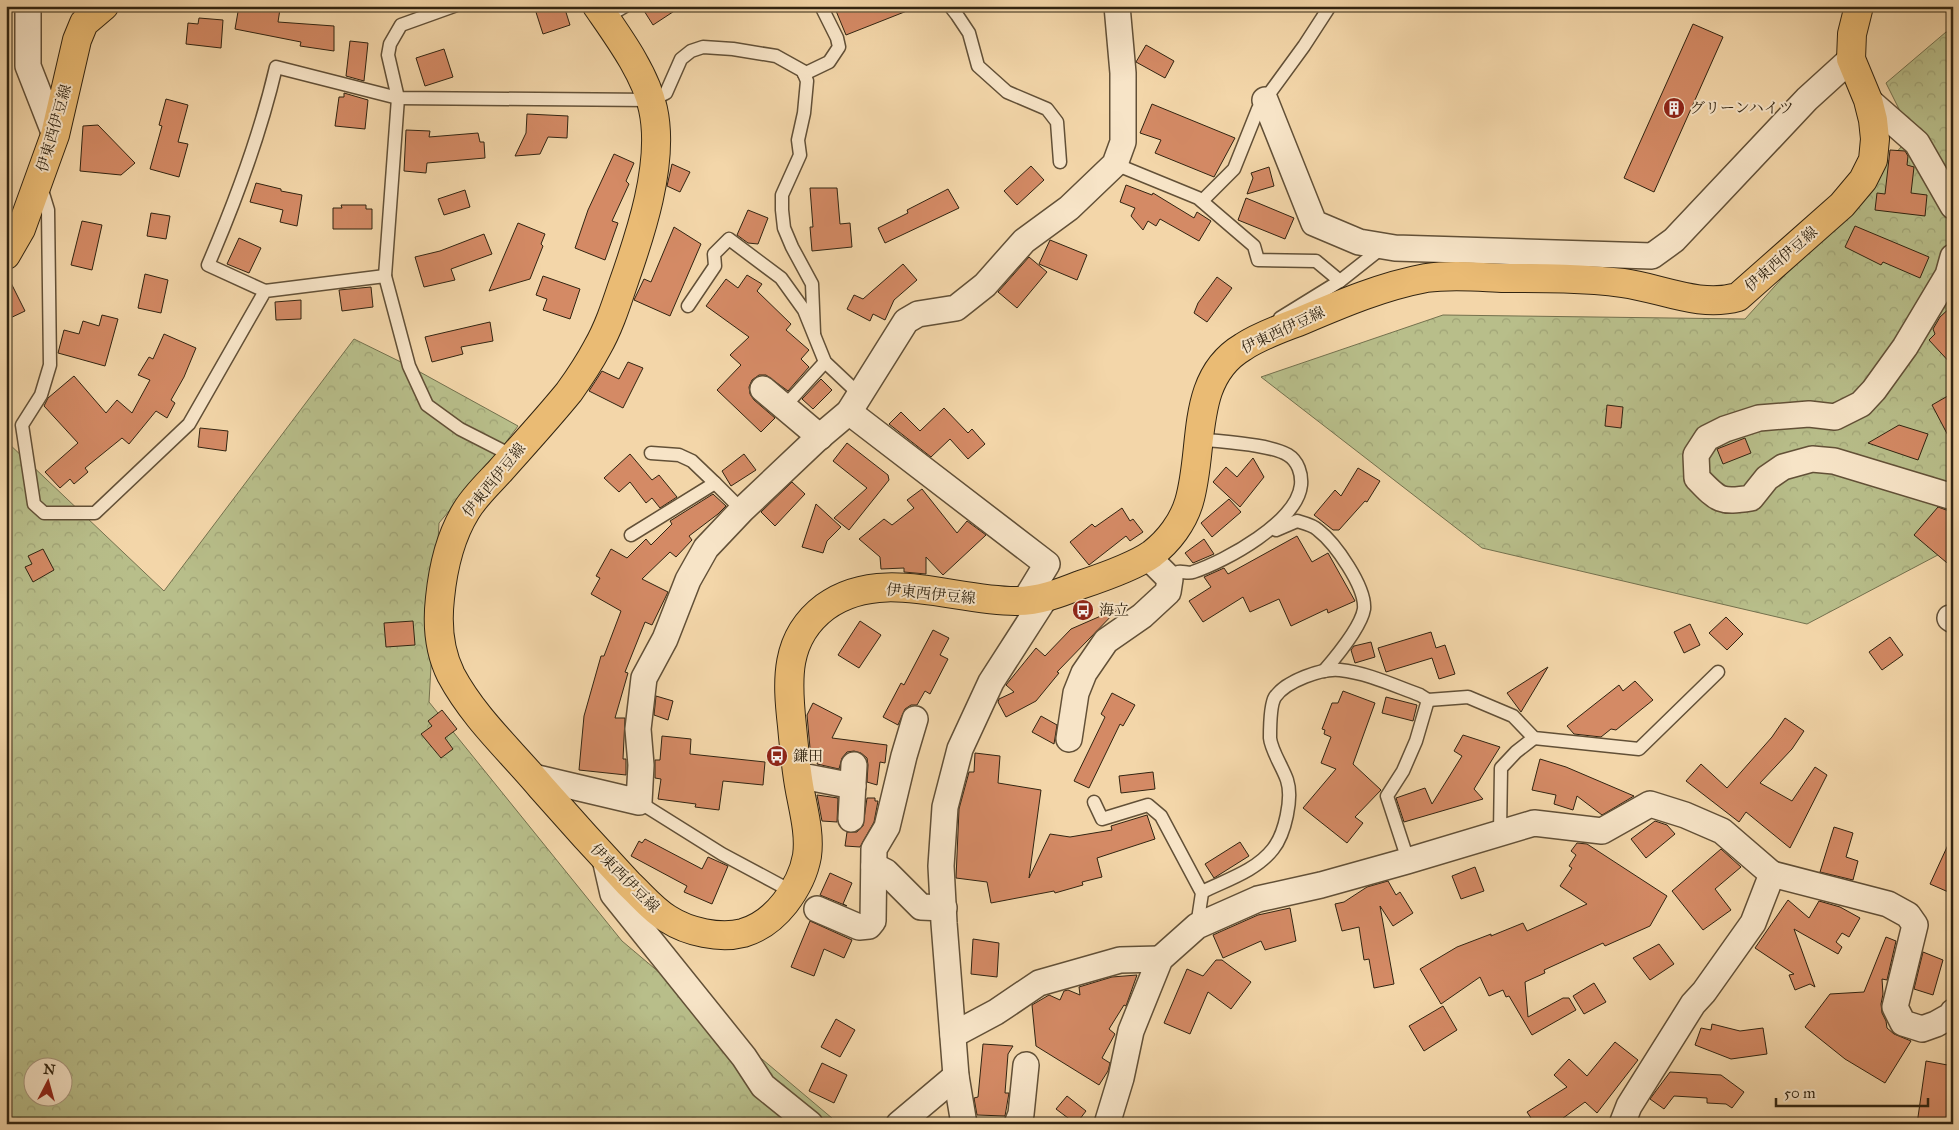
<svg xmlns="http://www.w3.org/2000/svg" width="1959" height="1130" font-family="'IM FELL Great Primer','Noto Serif JP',serif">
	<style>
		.forest { fill: url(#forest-crowns); stroke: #74714e; fill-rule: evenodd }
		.building { fill: #d48a65; stroke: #312411 }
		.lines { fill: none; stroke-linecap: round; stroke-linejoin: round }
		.service-casing { stroke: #625037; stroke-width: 15 }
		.minor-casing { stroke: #625037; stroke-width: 28 }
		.primary-casing { stroke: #312411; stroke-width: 30 }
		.service { stroke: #f7e4c7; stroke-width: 12 }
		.minor { stroke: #f7e4c7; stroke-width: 25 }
		.primary { stroke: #eabb74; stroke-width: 28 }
		.labels { text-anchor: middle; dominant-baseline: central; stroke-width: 4; stroke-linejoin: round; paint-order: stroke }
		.poi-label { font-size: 15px; fill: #312411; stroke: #f7e4c7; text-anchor: start }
		.street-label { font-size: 15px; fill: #312411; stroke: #f7e4c7 }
	</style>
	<defs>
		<pattern id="forest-crowns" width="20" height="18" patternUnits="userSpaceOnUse" patternTransform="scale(1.25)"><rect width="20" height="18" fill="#b8be8a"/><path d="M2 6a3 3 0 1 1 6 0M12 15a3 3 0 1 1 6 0" fill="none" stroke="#9fa376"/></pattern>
	</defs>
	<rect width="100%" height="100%" fill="#f3d6a9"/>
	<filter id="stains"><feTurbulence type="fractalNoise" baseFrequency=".004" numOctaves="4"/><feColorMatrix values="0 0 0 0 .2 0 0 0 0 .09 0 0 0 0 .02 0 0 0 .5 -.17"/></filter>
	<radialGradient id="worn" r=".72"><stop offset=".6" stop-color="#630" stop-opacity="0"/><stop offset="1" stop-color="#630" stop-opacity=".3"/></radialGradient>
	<g class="forest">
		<path d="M1946,32H1953V547L1807,624L1482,548L1261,377L1443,315L1745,319L1912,135L1886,83Z"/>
		<path d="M354,339L409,366L518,426L500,450L439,523L429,702L622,941L839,1124H6V441L164,591ZM32,1068H62V1098H32Z"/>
	</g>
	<g class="building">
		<path d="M239,6H268L280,9L278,22L334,26V51L300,46L301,42L235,29Z"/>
		<path d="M534,6H564L570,25L543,34Z"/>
		<path d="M641,6H682L653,25Z"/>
		<path d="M834,6H917V7L846,35Z"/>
		<path d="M199,18L223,20L221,48L186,44L188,23L198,24Z"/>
		<path d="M1693,24L1723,37L1654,192L1624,178Z"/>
		<path d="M350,41L368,43L364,81L346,76Z"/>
		<path d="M1146,45L1174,61L1165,78L1136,62Z"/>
		<path d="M444,49L453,77L425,86L416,58Z"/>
		<path d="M344,93L368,100L365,129L335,126L339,97H344Z"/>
		<path d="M166,99L188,105L178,142L188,144L179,177L150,169L162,126L159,125Z"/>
		<path d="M1152,104L1235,138L1214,177L1155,153L1161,140L1140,133Z"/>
		<path d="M527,114L568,116L567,138L548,137L540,154L515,156L526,133Z"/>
		<path d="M98,125L135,163L121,175L80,171L83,126Z"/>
		<path d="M406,130L430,131L429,137L478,133L480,142H484L485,158L427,163L426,173L404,171Z"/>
		<path d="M1890,150L1905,151L1908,156L1907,165L1914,167L1911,193L1927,195L1925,216L1875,210L1877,193L1885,194Z"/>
		<path d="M614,154L634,163L626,181L629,184L612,221L618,223L605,260L575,248L588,210Z"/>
		<path d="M672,164L690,172L680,192L667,186Z"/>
		<path d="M1031,166L1044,180L1017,205L1004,191Z"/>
		<path d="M1269,167L1274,186L1247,194L1253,178L1251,173Z"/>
		<path d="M256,183L281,189V191L302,195L297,226L280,222L283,210L250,202Z"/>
		<path d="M1126,185L1152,195L1153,193L1194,218L1197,212L1211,221L1199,241L1160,219L1156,226L1148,221L1143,230L1131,216L1135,208L1120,202Z"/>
		<path d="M810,188H837L840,224L850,223L852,247L812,251L810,227H813Z"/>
		<path d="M948,189L959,208L885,243L878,228L908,213L907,210Z"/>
		<path d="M465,190L470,207L444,215L438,199Z"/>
		<path d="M1246,198L1294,218L1285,239L1238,220Z"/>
		<path d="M341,205H366V209H372V229H333V208H342Z"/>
		<path d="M748,210L768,218L758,244L748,243L737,235Z"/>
		<path d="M151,213L170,216L166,239L147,236Z"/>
		<path d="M82,221L102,225L92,270L71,265Z"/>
		<path d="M518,223L545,234L541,244L543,246L530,279L489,291Z"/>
		<path d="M1855,226L1929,257L1920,278L1883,262L1881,265L1845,247Z"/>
		<path d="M674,227L701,244L670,316L634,300L644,279L651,282Z"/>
		<path d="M484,234L492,254L451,269L455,280L424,287L415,257L440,251Z"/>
		<path d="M239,238L261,248L249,273L227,264Z"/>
		<path d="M1050,240L1087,255L1077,280L1039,264Z"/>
		<path d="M1029,257L1047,272L1017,308L998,292Z"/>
		<path d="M903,264L917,280L894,300L885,320L873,314L870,321L847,309L854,295L863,299Z"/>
		<path d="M6,273L25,311L6,320Z"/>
		<path d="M145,274L168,280L161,313L138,308Z"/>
		<path d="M747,275L762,284L757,291L791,324L786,330L809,350L801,359L809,367L788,391L766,375H759L752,380L749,387L750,394L754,400L775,418L761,432L717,390L741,365L730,355L749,337L706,306L726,279L738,288Z"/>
		<path d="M543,276L580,289L570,319L543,310L547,299L536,295Z"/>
		<path d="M1217,277L1232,288L1207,322L1194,313L1198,303Z"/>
		<path d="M371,287L373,307L342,311L339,290Z"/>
		<path d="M301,300V319L276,320L275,302Z"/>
		<path d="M1953,305V366L1929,340L1935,334L1933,329L1940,317Z"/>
		<path d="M102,315L118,319L105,366L58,353L64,330L79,334L83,321L99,326Z"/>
		<path d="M490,322L493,341L461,347L463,354L432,362L425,337Z"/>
		<path d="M164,334L196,348L184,377L171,400L175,403L167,418L156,411L129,444L122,438L85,468L88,472L74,484L70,479L60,488L45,472L78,443L44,406L48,398L74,376L106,413L117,400L132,413L150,380L138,375L149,357L153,359Z"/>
		<path d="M628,362L643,368L623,408L589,391L602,371L619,379Z"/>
		<path d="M821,379L832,390L813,409L802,399Z"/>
		<path d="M1953,393V445L1932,405Z"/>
		<path d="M1607,405L1623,407L1621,428L1605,426Z"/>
		<path d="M944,408L968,433L972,429L985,444L968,459L950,439L931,457L889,424L901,412L920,431Z"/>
		<path d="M1899,425L1928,434L1918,460L1868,443Z"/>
		<path d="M200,428L228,431L226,451L198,447Z"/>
		<path d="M1745,438L1751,453L1723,464L1717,449Z"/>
		<path d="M847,443L888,475L889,480L849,530L834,518L867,488L833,461Z"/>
		<path d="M630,454L652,480L659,475L677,497L660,508L652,498L646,503L630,482L619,492L604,478Z"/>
		<path d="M744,454L756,470L731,486L722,471Z"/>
		<path d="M1253,458L1264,477L1240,507L1213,482L1226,467L1237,477Z"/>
		<path d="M1358,468L1380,481L1367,502L1365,501L1339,530H1333L1314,515L1335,490L1341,496Z"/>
		<path d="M792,482L805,494L775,526L761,512Z"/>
		<path d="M922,489L957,533L967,521L986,535L943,575L926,557V574L904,572V568L881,569L880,557L859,539L884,519L892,525L914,508L907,500Z"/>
		<path d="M713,494L726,506L718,514L689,536L692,540L676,557L670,552L642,579L668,592L652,625L645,622L625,672L628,673L615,718H625L623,759H626V775L579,770L584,716L601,656H604L621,611L591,594L600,578L596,576L611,549L627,558L646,539L651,545L672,524L670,521Z"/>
		<path d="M1229,499L1241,512L1212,537L1201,523Z"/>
		<path d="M816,504L841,527L827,541L823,553L802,547Z"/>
		<path d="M1938,507L1949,511L1953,514V568L1914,535Z"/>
		<path d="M1122,508L1130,521L1133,519L1143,532L1130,541L1126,536L1089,565L1070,542L1092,524L1095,527Z"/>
		<path d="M1297,536L1312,562L1328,553L1355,601L1328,613L1327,609L1291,626L1279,599L1250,612L1243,597L1203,622L1189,601L1211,587L1204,577L1224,568L1228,574Z"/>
		<path d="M1204,539L1214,554L1193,563L1185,553Z"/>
		<path d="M43,549L54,570L33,582L25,567L32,564L28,556Z"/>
		<path d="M1119,608L1057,672L1059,673L1036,701L1006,717L998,702L999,699L1014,692L1006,685L1036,648L1045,656L1071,629Z"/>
		<path d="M1726,617L1743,634L1727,650L1709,633Z"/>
		<path d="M413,621L415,645L386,647L384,623Z"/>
		<path d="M860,621L881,635L859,668L838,655Z"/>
		<path d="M1690,624L1700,645L1684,653L1674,632Z"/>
		<path d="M933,630L949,638L940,655L948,659L930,694L925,691L917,705H911L905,709L898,725L883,717L901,683L904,685Z"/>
		<path d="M1431,632L1436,648L1445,645L1455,674L1439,679L1432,658L1386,672L1378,648Z"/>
		<path d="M1890,637L1903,655L1882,670L1869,652Z"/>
		<path d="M1371,642L1375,657L1355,663L1351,650L1354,646Z"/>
		<path d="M1548,667L1521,712L1507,693Z"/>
		<path d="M1635,681L1653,700L1616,730L1611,729L1601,737L1574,734L1567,726L1619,685L1623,691Z"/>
		<path d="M1343,691L1375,703L1353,764L1381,790L1355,817L1363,823L1347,843L1303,808L1336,769L1321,763L1331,737L1324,734L1325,730L1322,729L1332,703H1338Z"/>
		<path d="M1112,693L1135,705L1123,726L1120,724L1089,788L1074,781L1105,717L1101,714Z"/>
		<path d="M656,696L673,701L668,720L654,715Z"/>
		<path d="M1386,697L1417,705L1413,721L1382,713Z"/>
		<path d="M813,703L842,718L832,738L887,745L885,763L880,762L877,785L867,782L868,765L867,758L861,753L854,751L847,752L842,758L839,769L817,764L821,752L810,748L807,715Z"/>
		<path d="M442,710L457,729L445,738L453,749L441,758L421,734L432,726L428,721Z"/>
		<path d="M1041,716L1057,725L1054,744L1032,732Z"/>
		<path d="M1785,718L1804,731L1792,749L1760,783L1792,801L1815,767L1827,775L1790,848L1746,812L1739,822L1686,781L1701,764L1727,788L1772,737Z"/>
		<path d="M1463,735L1500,747L1474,789L1483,799L1404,822L1396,798L1425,788L1432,804L1462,756L1454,751Z"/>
		<path d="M662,736L691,739L690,754L765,762L763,785L723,781L719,810L695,807L696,804L658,799L661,779L655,778V760H660Z"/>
		<path d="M975,753L1000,756L998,783L1041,790L1029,878L1050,834L1070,837L1112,830L1111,826L1147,815L1155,839L1097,858L1102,877L1082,882L1083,885L1055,893L1054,891L991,903L987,882L956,878L959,809L969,772H974Z"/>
		<path d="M1540,759L1566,767L1634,796L1602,815L1577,796L1573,810L1554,804L1556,795L1532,790Z"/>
		<path d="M1153,772L1155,789L1121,793L1119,776Z"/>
		<path d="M817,795L838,798L837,822L822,821Z"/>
		<path d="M867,798H875V801H878L874,822L860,847L845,846L847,832H857L863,826Z"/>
		<path d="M1655,821L1667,825L1675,834L1646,858L1631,839Z"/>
		<path d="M1834,827L1853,833L1846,857L1858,861L1853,880L1820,872Z"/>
		<path d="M1953,834V894L1930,884Z"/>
		<path d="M645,839L702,869L708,857L728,866L712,904L684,892L687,886L631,856L639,841L642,843Z"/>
		<path d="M1240,842L1249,856L1214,878L1205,864Z"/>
		<path d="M1577,843L1587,844L1667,896L1650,926L1605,946L1603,943L1544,970L1545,973L1525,982L1528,1017L1563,998H1569L1576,1010L1532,1035L1509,996L1506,997L1503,990L1489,996L1480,977L1441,1004L1420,969L1457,947L1491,934V936L1523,923L1527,931L1587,904L1560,886L1572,868L1569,866L1576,855L1571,851Z"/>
		<path d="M1721,849L1741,867L1715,889L1731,910L1703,930L1672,891Z"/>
		<path d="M1475,867L1484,891L1461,899L1452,876Z"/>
		<path d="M830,873L852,883L843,904L847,906L820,895Z"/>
		<path d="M1388,881L1396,895L1400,892L1413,913L1393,926L1380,906L1394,984L1374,988L1369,959L1364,960L1359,927L1342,931L1335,904L1344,902L1367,887Z"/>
		<path d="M1788,900L1809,918L1819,901L1840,907L1860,918L1849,937L1842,933L1836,942L1842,947L1838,954L1794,929L1815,987L1810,984L1795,990L1789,975L1794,974L1755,948Z"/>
		<path d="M1290,908L1296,941L1265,950L1261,941L1223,958L1213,935L1258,915Z"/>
		<path d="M810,921L852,940L844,958L824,949L814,976L791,967Z"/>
		<path d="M1886,937L1896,941L1887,980L1882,979L1883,994L1881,1004L1882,1013L1886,1021L1887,1028L1894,1034L1911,1041L1885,1083L1845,1059L1805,1027L1830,994L1864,992Z"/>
		<path d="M973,939L999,943L997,977L971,974Z"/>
		<path d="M1659,944L1674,964L1650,980L1633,958Z"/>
		<path d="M1923,952L1943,960L1933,995L1914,989Z"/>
		<path d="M1216,960H1222L1251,982L1231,1009L1208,992L1190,1034L1164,1023L1187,969L1203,976Z"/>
		<path d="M1137,975L1126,1006L1124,1005L1109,1029L1115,1034L1102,1058L1110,1063L1108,1071L1099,1085L1036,1046L1032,1005L1049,995L1060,1000L1064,991L1068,990L1080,995L1079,987L1112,977Z"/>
		<path d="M1594,983L1606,1002L1584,1014L1573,996Z"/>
		<path d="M1443,1006L1457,1030L1424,1051L1409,1026Z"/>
		<path d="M836,1019L855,1030L840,1057L821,1047Z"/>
		<path d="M1712,1024L1740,1031L1763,1028L1767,1054L1731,1059L1695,1045L1701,1028L1711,1030Z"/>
		<path d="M1615,1042L1638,1060L1597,1113L1585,1102L1555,1124H1535L1527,1112L1567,1087L1554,1075L1569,1059L1587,1076Z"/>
		<path d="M983,1044L1013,1046L1008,1054L1005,1093H1009L1005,1116L977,1115L974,1098L978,1097Z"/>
		<path d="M1926,1061L1953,1066L1947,1124H1917Z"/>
		<path d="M822,1063L847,1075L834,1103L809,1091Z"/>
		<path d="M1670,1072L1721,1075L1744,1092L1732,1108L1726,1104L1707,1103V1098L1674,1096L1664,1109L1650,1099Z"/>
		<path d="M1067,1096L1086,1111L1076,1124L1056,1109Z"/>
	</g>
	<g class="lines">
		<g class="service-casing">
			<g id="service">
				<path d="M950,6L957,15L969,33L978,66L1007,92L1047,109L1057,122L1060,162"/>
				<path d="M605,18L625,6"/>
				<path d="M804,74L829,62L839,47L837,38L821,6"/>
				<path d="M1115,164L1198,198L1254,246L1258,260L1316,261L1340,281L1280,318"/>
				<path d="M41,187L48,210L50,365L41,395L22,425L34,504L44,513H95L189,424L265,291L385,276L409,366L427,405L460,429L513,456"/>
				<path d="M1202,201L1234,169L1258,109L1304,46L1330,6"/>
				<path d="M385,276L398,98L388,55L390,44L401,25L454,6"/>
				<path d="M1340,281L1383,247"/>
				<path d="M265,291L208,265C236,200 260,136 276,67L398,98L652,100L666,93L681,59L691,51L703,47L733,49L776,56L803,71L807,81L804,113L798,140L800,155L782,195V210L784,228L792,247L812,284L814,333"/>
				<path d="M688,306L715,266L714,254L729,239L781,278L804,310L825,362L859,394"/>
				<path d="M784,407L825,362"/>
				<path d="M651,453L679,455L692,461L715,483"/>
				<path d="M1276,530L1297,521C1304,523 1313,525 1318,530C1335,543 1366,587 1364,609C1361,627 1336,657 1324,671"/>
				<path d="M631,535L715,483L742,510"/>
				<path d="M1167,575C1171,574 1174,573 1178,572C1183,571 1188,574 1193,572C1226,561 1297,522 1301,485C1302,474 1298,461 1288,455C1270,444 1221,442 1199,439"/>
				<path d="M1428,700L1468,697L1513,716L1534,738L1639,749L1718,672"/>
				<path d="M639,802L722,854L793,892"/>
				<path d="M1094,802L1102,819L1148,805L1161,816L1202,893L1197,926"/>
				<path d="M1500,833L1501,768L1516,752L1534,738"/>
				<path d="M1202,892C1226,880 1256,871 1273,849C1285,834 1293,798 1287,780C1283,768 1271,750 1270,738C1270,728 1270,705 1275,697C1286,681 1322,668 1340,670C1368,673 1395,686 1420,695L1428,700L1416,741L1403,771L1387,796L1408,860"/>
			</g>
		</g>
		<g class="minor-casing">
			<g id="minor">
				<path d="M28,6V66L55,135"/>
				<path d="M1265,100L1314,223L1359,242L1395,248L1652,256L1674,240L1807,99L1851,59"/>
				<path d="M1868,100L1917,143L1953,206"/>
				<path d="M1953,257L1948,275L1905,347L1874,390L1861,404L1835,417L1809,414L1759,418L1725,429L1707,438L1696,455L1697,478C1718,500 1720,503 1751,498L1767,478L1783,467L1812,459L1834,461L1953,497"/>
				<path d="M763,389L820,437"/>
				<path d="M849,412L1047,564L1024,602"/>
				<path d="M1950,618L1953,620"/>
				<path d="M1069,739L1076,693L1084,673L1106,641L1142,616L1168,592L1170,579L1148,557"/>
				<path d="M797,775L853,786"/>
				<path d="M533,777L639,802L641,765L638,729L644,678L665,639L688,580L706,548L742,510L817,439L849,412L906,321L918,314L956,308L985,285L1024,241L1069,208L1115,164L1123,142V73L1117,6"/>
				<path d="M851,819L854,765"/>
				<path d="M605,859L613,894L744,1057L763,1086L810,1124"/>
				<path d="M874,866L886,872L921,907L944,908"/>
				<path d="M1772,874L1888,904L1908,915L1915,925L1895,1007L1903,1023L1922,1029L1936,1024L1952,1015L1953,1012"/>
				<path d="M817,909L859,927L869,926L873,921L874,849L887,827L904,756L915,719"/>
				<path d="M953,1035L996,1012L1039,983L1120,960L1160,959"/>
				<path d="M899,1124L956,1076"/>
				<path d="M964,1124L956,1076L944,923L941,866L945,807L960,749L991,682L1045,598"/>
				<path d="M1017,1124L1021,1114L1026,1065"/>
				<path d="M1107,1124L1121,1078L1131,1031L1160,959L1197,926L1258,899L1321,885L1407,861L1534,823L1602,831L1650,804L1685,815L1722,831L1772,874L1753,923L1704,992L1693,1004L1629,1106L1622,1124"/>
			</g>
		</g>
		<g class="primary-casing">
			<g id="primary">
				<path d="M597,6C617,35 646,74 653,109C665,163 640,236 622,287C615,308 608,329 597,348C589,363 579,378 569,392C547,419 523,445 500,471C488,484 475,496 466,511C450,537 443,568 440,598C437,624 439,651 451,675C474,718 510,750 541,787C570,820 599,852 629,884C642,896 653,910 668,919C688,932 720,939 743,933C760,928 774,917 785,903C795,890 804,873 807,856C810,835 804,812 800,791C796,770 794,748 792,726C787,681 784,638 825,607C881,566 955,602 1017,601C1039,601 1060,593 1080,585C1101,578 1135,566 1152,554C1169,541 1183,522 1189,502C1205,449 1189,379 1243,347C1261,335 1283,328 1303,320C1343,303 1383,286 1426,278C1452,274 1479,277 1505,278C1544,278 1584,278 1623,283C1661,288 1699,308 1738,297L1842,205L1863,180L1873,160L1875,139L1873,120L1868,100L1851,59L1852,34L1859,6"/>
				<path d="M6,255L21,229L55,135L77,40L84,23L104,6"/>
			</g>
		</g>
		<use href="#service" class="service"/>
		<use href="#minor" class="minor"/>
		<use href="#primary" class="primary"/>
	</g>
	<defs>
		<g id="building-disc" transform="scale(1.125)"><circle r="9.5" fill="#8f2418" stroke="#f7e4c7"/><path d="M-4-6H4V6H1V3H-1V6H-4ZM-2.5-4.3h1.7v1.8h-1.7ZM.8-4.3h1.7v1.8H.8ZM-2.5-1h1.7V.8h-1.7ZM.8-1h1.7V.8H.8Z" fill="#fff"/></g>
		<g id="bus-disc" transform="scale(1.125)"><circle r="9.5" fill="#8f2418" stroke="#f7e4c7"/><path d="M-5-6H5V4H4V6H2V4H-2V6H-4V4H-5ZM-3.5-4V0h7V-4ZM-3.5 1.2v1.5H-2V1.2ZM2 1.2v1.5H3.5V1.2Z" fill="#fff"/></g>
	</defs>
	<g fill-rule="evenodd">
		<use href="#building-disc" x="1674" y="108"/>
		<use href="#bus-disc" x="1083" y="610"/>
		<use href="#bus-disc" x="777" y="756"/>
	</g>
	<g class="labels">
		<g class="poi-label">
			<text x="1690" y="108">グリーンハイツ</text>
			<text x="1099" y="610">海立</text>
			<text x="793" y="756">鎌田</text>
		</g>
		<g class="street-label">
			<text transform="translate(54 128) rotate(-74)">伊東西伊豆線</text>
			<text transform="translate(1781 259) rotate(-41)">伊東西伊豆線</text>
			<text transform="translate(1283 330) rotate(-25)">伊東西伊豆線</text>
			<text transform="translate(494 480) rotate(-51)">伊東西伊豆線</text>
			<text transform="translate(931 594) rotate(6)">伊東西伊豆線</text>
			<text transform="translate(625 878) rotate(45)">伊東西伊豆線</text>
		</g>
	</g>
	<rect width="1959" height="1130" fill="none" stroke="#f3d6a9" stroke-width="25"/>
	<rect x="8" y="8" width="1944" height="1115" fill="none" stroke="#312411" stroke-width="2.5"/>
	<rect x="12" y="12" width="1934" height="1105" fill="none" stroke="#312411"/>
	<g transform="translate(48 1082) rotate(6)"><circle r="24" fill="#f7e4c7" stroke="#a8977e"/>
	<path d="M0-4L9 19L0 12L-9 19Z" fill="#8f2418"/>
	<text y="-8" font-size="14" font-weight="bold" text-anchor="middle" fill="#312411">N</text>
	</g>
	<path d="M1776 1098v8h152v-8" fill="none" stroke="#312411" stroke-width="2.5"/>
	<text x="1784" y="1098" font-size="15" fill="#312411" stroke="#f7e4c7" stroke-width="4" paint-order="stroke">50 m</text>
	<rect width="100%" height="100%" filter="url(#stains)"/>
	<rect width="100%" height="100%" fill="url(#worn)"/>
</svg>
